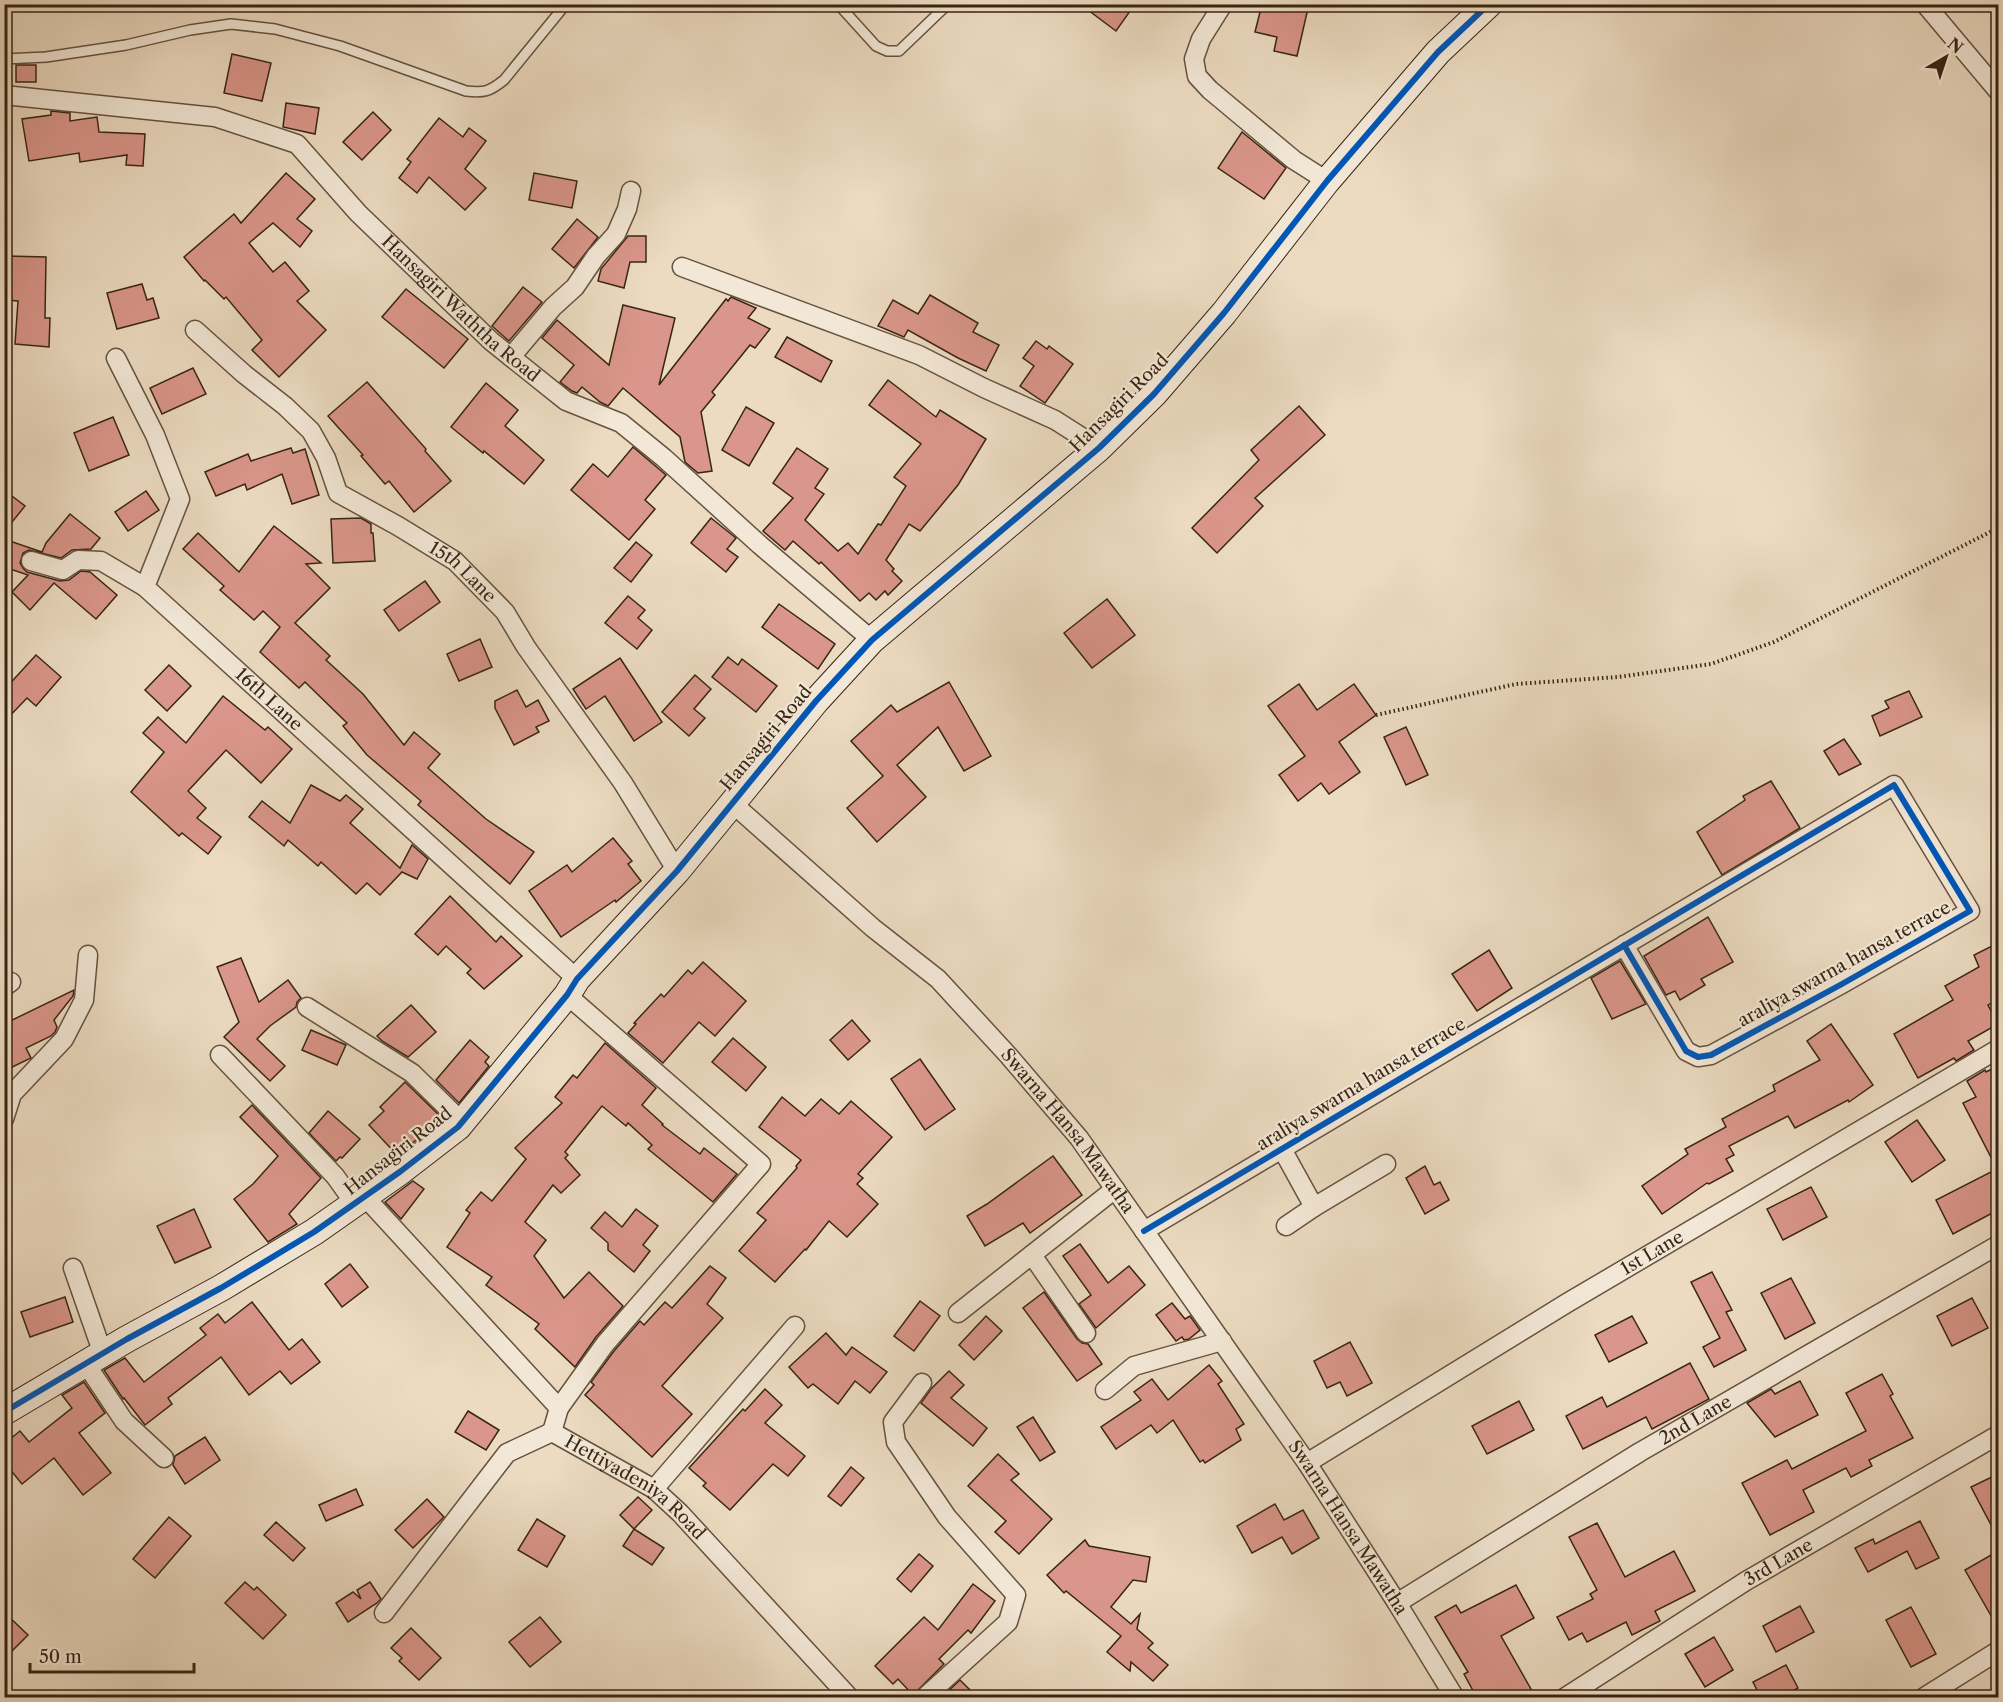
<svg xmlns="http://www.w3.org/2000/svg" width="2003" height="1702" font-family="'Libre Caslon Text',serif">
	<style>
		.building { fill: #da968a; stroke: #382514; stroke-width: 1.5 }
		.lines { fill: none; stroke-linecap: round; stroke-linejoin: round }
		.lane-casing { stroke: #65523f; stroke-width: 12 }
		.street-casing { stroke: #65523f; stroke-width: 21 }
		.secondary-casing { stroke: #382514; stroke-width: 28 }
		.path { stroke: #382514; stroke-width: 4; stroke-dasharray: 1.5 3; stroke-linecap: butt }
		.lane { stroke: #f3e8d7; stroke-width: 9 }
		.street { stroke: #f3e8d7; stroke-width: 18 }
		.secondary { stroke: #f3e8d7; stroke-width: 26 }
		.cycleway-casing { stroke: #f3e8d7; stroke-width: 10 }
		.cycleway { stroke: #0057b8; stroke-width: 6 }
		.labels { text-anchor: middle; dominant-baseline: central; stroke-width: 4.5; stroke-linejoin: round; paint-order: stroke }
		.street-label { font-size: 18px; fill: #382514; stroke: #f3e8d7 }
	</style>
	<rect width="100%" height="100%" fill="#ecdbc1"/>
	<filter id="stains"><feTurbulence type="fractalNoise" baseFrequency=".00333" numOctaves="4"/><feColorMatrix values="0 0 0 0 .2 0 0 0 0 .09 0 0 0 0 .02 0 0 0 .5 -.17"/></filter>
	<radialGradient id="worn" r=".72"><stop offset=".6" stop-color="#630" stop-opacity="0"/><stop offset="1" stop-color="#630" stop-opacity=".3"/></radialGradient>
	<g class="building">
		<path d="M1080,4H1135L1116,31Z"/>
		<path d="M1262,4H1309L1297,56L1274,51L1277,37L1255,32Z"/>
		<path d="M232,54L271,63L262,101L224,93Z"/>
		<rect x="16" y="65" width="20" height="17"/>
		<path d="M286,103L319,108L315,134L283,127Z"/>
		<path d="M51,111L70,113V121L97,117L99,132L145,134L143,166L126,165L127,155L80,162L79,153L29,161L22,119L51,115Z"/>
		<path d="M373,112L391,130L362,160L343,142Z"/>
		<path d="M439,118L463,137L469,128L486,141L465,169L486,188L465,210L429,177L417,193L399,178L411,162L407,159Z"/>
		<path d="M1242,132L1286,168L1264,199L1218,168Z"/>
		<path d="M286,173L315,199L297,219L312,231L300,247L273,223L249,243L273,272L285,262L309,291L297,301L326,330L279,377L252,350L262,340L226,297L224,299L205,280L204,281L184,257L234,214L241,223Z"/>
		<path d="M534,173L577,181L572,208L529,200Z"/>
		<path d="M577,219L598,237L574,268L552,249Z"/>
		<path d="M628,236H646V262H630L624,288L598,281L601,269Z"/>
		<path d="M7,256L46,257L45,318H50L49,347L15,344L18,301L6,300Z"/>
		<path d="M142,284L147,300L153,298L159,318L117,329L107,293Z"/>
		<path d="M523,287L542,302L509,341L492,326Z"/>
		<path d="M406,289L468,339L444,368L382,317Z"/>
		<path d="M930,295L978,323L973,332L999,345L986,371L958,358L908,330L904,337L878,326L893,300L918,314Z"/>
		<path d="M731,297L756,308L748,318L770,329L755,348L750,345L712,392L715,395L701,412L712,471L698,473L685,462L680,437L623,388L608,406L600,402L582,387L577,393L572,391L560,382L574,365L542,338L557,320L609,365L623,305L675,318L659,385L726,299L728,301Z"/>
		<path d="M787,337L832,361L821,382L775,357Z"/>
		<path d="M1036,341L1047,349L1049,346L1073,364L1045,403L1020,386L1034,366L1023,358Z"/>
		<path d="M193,368L206,394L162,414L150,388Z"/>
		<path d="M888,380L936,417L940,410L986,439L958,485L920,531L909,524L886,560L894,569L892,571L902,581L888,595L885,591L876,600L869,593L860,601L821,562L819,564L793,541L785,550L763,531L793,498L773,483L797,448L828,469L815,488L824,494L805,520L838,551L848,543L858,554L878,524L881,525L906,486L894,477L921,444L869,405Z"/>
		<path d="M367,382L426,449L425,451L451,481L414,512L389,481L385,484L361,456L363,455L328,416Z"/>
		<path d="M486,383L518,410L505,426L544,460L524,484L484,451L483,453L451,427Z"/>
		<path d="M1299,406L1325,435L1255,498L1263,506L1217,553L1192,528L1259,460L1251,450Z"/>
		<path d="M746,407L774,423L749,466L722,450Z"/>
		<path d="M113,417L129,455L89,471L74,433Z"/>
		<path d="M633,447L666,475L645,500L655,509L629,540L571,490L593,464L608,477Z"/>
		<path d="M291,448L293,453L305,449L319,495L292,504L282,474L247,490L245,484L216,496L205,472L248,454L251,461Z"/>
		<path d="M4,490L25,506L4,532Z"/>
		<path d="M146,491L159,510L128,531L115,512Z"/>
		<path d="M70,514L100,538L91,549L72,550L61,558L29,550L23,553L20,563L23,568L27,572L60,581L69,580L81,571L90,572L117,595L96,619L54,583L30,610L12,592L28,575L4,567V539L42,552L46,543Z"/>
		<path d="M361,518L371,524V533H373L375,561L333,563L331,519Z"/>
		<path d="M711,518L736,538L727,549L738,557L726,572L691,543Z"/>
		<path d="M274,526L321,563L306,564L330,588L295,623L330,656L326,660L363,694L404,745L414,732L440,754L428,768L486,819L534,852L510,884L418,805L421,801L367,755L343,726L347,723L305,682L299,688L260,652L280,627L263,611L254,620L220,590L224,586L183,549L198,533L239,572Z"/>
		<path d="M636,542L652,555L631,582L614,568Z"/>
		<path d="M425,581L440,602L399,631L384,610Z"/>
		<path d="M628,596L645,610L638,618L652,630L637,649L605,623Z"/>
		<path d="M1107,599L1135,635L1092,668L1064,633Z"/>
		<path d="M779,604L835,644L818,669L762,627Z"/>
		<path d="M480,639L492,667L459,681L447,654Z"/>
		<path d="M36,655L61,677L36,706L27,698L4,722V690Z"/>
		<path d="M728,657L738,665L742,659L777,686L756,712L712,677Z"/>
		<path d="M620,658L662,722L634,741L605,696L586,709L573,689Z"/>
		<path d="M169,665L191,686L167,711L145,690Z"/>
		<path d="M695,675L711,689L694,709L705,718L689,736L662,712Z"/>
		<path d="M949,682L991,756L964,771L938,727L897,765L926,797L877,842L847,808L883,776L851,741L891,705L897,712Z"/>
		<path d="M1299,684L1317,710L1354,684L1376,715L1339,742L1360,772L1329,794L1321,783L1298,801L1279,775L1305,756L1268,706Z"/>
		<path d="M517,690L526,707L538,700L549,721L536,727L539,732L514,745L495,708V701Z"/>
		<path d="M1909,691L1922,717L1880,736L1872,716L1889,708L1885,701Z"/>
		<path d="M223,696L265,730L268,727L292,749L261,783L226,750L188,791L206,808L197,818L221,837L208,854L182,833L179,836L131,792L164,752L143,733L158,717L186,743Z"/>
		<path d="M1406,727L1428,775L1406,785L1384,737Z"/>
		<path d="M1844,739L1861,764L1839,775L1824,751Z"/>
		<path d="M1771,781L1800,828L1722,875L1697,832L1745,800L1743,796Z"/>
		<path d="M311,785L340,801L346,795L363,809L350,823L400,868L412,845L428,859L417,879L402,872L380,895L367,883L356,894L321,862L318,866L288,840L284,846L249,817L262,801L290,823Z"/>
		<path d="M613,838L632,861L628,864L641,881L616,902L615,900L561,937L529,891L567,865L572,872Z"/>
		<path d="M450,896L496,942L501,936L522,956L484,989L467,973L471,969L446,946L438,955L415,934Z"/>
		<path d="M1708,917L1733,962L1701,979L1705,985L1680,1000L1675,991L1666,995L1644,956Z"/>
		<path d="M1998,943V1000L1988,1005L1998,1024L1968,1041L1974,1050L1956,1061L1954,1058L1918,1078L1894,1034L1953,1000L1945,986L1979,967L1974,955Z"/>
		<path d="M1489,950L1512,988L1477,1011L1452,974Z"/>
		<path d="M241,958L259,1002L288,980L301,998L297,1002L296,1007L270,1026L257,1039L285,1066L270,1081L224,1037L239,1022L217,967Z"/>
		<path d="M1620,961L1646,1004L1612,1019L1591,978Z"/>
		<path d="M703,962L746,1001L715,1036L699,1022L663,1063L628,1033L636,1024L634,1023L661,994L664,997L688,970L692,974Z"/>
		<path d="M74,990L73,996L54,1020L57,1027L55,1032L51,1036L26,1048L31,1058L4,1071V1024Z"/>
		<path d="M411,1005L436,1032L408,1057L382,1041L377,1036Z"/>
		<path d="M852,1020L870,1041L848,1060L830,1040Z"/>
		<path d="M1831,1024L1873,1085L1849,1102L1848,1100L1795,1128L1788,1116L1729,1146L1734,1155L1726,1159L1733,1171L1709,1184L1707,1183L1662,1214L1642,1186L1688,1154L1685,1149L1726,1127L1722,1119L1775,1091L1773,1085L1820,1060L1807,1041Z"/>
		<path d="M311,1030L346,1045L337,1065L302,1050Z"/>
		<path d="M733,1038L766,1067L746,1091L712,1062Z"/>
		<path d="M470,1040L489,1057L485,1062L489,1066L459,1103L436,1080Z"/>
		<path d="M605,1043L656,1088L642,1105L663,1124L662,1125L700,1154L704,1148L737,1174L713,1202L648,1149L652,1145L628,1123L626,1126L602,1106L565,1152L568,1155L565,1158L580,1175L561,1193L553,1185L525,1222L546,1240L534,1256L564,1298L589,1272L623,1306L596,1337L575,1367L535,1329L539,1324L486,1285L492,1277L447,1247L470,1213L466,1210L481,1192L492,1201L526,1159L515,1148L562,1103L555,1097L573,1075L577,1078Z"/>
		<path d="M920,1059L955,1109L925,1130L891,1079Z"/>
		<path d="M1998,1066V1210L1953,1234L1936,1200L1997,1169L1963,1103L1976,1097L1967,1081L1985,1070L1986,1072Z"/>
		<path d="M405,1082L443,1119L397,1155L369,1125L384,1111L380,1107Z"/>
		<path d="M782,1097L805,1116L821,1099L839,1114L851,1101L892,1137L858,1174L863,1178L857,1184L878,1204L847,1237L829,1221L806,1250L805,1249L775,1282L739,1251L766,1220L757,1213L797,1168L796,1166L801,1160L759,1127Z"/>
		<path d="M252,1105L321,1178L289,1214L297,1224L268,1242L234,1199L253,1184L278,1156L240,1117Z"/>
		<path d="M328,1111L360,1139L342,1158L340,1157L336,1161L309,1133Z"/>
		<path d="M1917,1120L1945,1160L1912,1182L1885,1142Z"/>
		<path d="M1053,1156L1082,1195L1030,1233L1023,1223L985,1246L967,1216L987,1204Z"/>
		<path d="M1425,1166L1434,1185L1440,1182L1449,1200L1425,1214L1406,1178Z"/>
		<path d="M413,1181L424,1189L401,1219L385,1202Z"/>
		<path d="M1811,1187L1827,1217L1783,1240L1767,1209Z"/>
		<path d="M194,1209L211,1247L175,1263L157,1226Z"/>
		<path d="M636,1209L658,1226L643,1245L650,1251L634,1272L608,1250V1243L591,1228L605,1212L622,1227Z"/>
		<path d="M1080,1244L1108,1283L1129,1266L1145,1285L1096,1328L1079,1304L1091,1295L1063,1256Z"/>
		<path d="M350,1264L368,1287L342,1307L325,1284Z"/>
		<path d="M710,1266L726,1278L707,1304L723,1318L662,1386L692,1414L652,1457L585,1395L594,1385L591,1382L614,1351L640,1321L644,1325L665,1302L672,1308Z"/>
		<path d="M1712,1272L1732,1310L1726,1312L1746,1350L1714,1367L1703,1347L1720,1338L1691,1282Z"/>
		<path d="M1791,1278L1815,1323L1785,1339L1761,1293Z"/>
		<path d="M1044,1292L1077,1339L1082,1343L1088,1344L1102,1364L1077,1381L1023,1308Z"/>
		<path d="M65,1297L73,1322L30,1337L21,1312Z"/>
		<path d="M1972,1298L1988,1328L1952,1346L1937,1316Z"/>
		<path d="M920,1301L940,1316L914,1351L894,1336Z"/>
		<path d="M252,1302L289,1350L302,1339L320,1362L291,1384L280,1371L249,1395L221,1357L168,1398L172,1404L145,1425L124,1398L123,1399L104,1370L125,1358L144,1382L206,1335L200,1328L218,1314L225,1323Z"/>
		<path d="M1172,1303L1185,1319L1190,1316L1200,1330L1189,1339L1184,1340L1182,1337L1176,1341L1156,1315Z"/>
		<path d="M986,1316L1002,1331L974,1360L959,1345Z"/>
		<path d="M1632,1316L1647,1343L1609,1362L1595,1335Z"/>
		<path d="M826,1333L846,1355L852,1347L887,1372L870,1393L855,1381L838,1404L813,1384L808,1388L789,1367Z"/>
		<path d="M1350,1342L1372,1383L1347,1396L1340,1382L1327,1388L1314,1361Z"/>
		<path d="M1690,1363L1709,1399L1652,1429L1646,1417L1583,1449L1566,1416L1602,1397L1607,1407Z"/>
		<path d="M1209,1365L1222,1381L1218,1384L1244,1424L1236,1429L1241,1440L1205,1463L1203,1460L1200,1462L1173,1420L1157,1433L1151,1425L1116,1449L1101,1427L1141,1400L1134,1392L1152,1379L1168,1400Z"/>
		<path d="M949,1371L964,1385L951,1398L987,1428L973,1446L921,1403L931,1389Z"/>
		<path d="M1882,1374L1893,1394L1890,1396L1913,1438L1869,1460L1872,1466L1851,1477L1846,1468L1803,1490L1814,1512L1770,1535L1742,1483L1787,1460L1792,1469L1866,1431L1846,1393Z"/>
		<path d="M1800,1381L1818,1415L1775,1437L1747,1403L1771,1389L1775,1394Z"/>
		<path d="M84,1382L105,1413L79,1433L111,1473L83,1495L54,1458L22,1484L4,1462V1444L20,1431L29,1442L72,1408L62,1395Z"/>
		<path d="M765,1389L782,1405L765,1423L805,1456L788,1476L773,1464L730,1510L703,1486L706,1483L689,1468L743,1409L745,1411Z"/>
		<path d="M1519,1401L1534,1430L1487,1454L1472,1426Z"/>
		<path d="M468,1411L499,1430L486,1450L455,1432Z"/>
		<path d="M1033,1417L1055,1452L1040,1461L1017,1427Z"/>
		<path d="M205,1437L220,1460L185,1484L173,1465L175,1456Z"/>
		<path d="M998,1454L1019,1474L1011,1480L1052,1519L1019,1554L995,1532L1006,1521L968,1486Z"/>
		<path d="M851,1467L864,1478L841,1506L828,1496Z"/>
		<path d="M1998,1474V1538L1971,1487Z"/>
		<path d="M356,1489L363,1505L326,1521L319,1505Z"/>
		<path d="M638,1497L652,1510L634,1529L620,1515Z"/>
		<path d="M427,1499L444,1517L413,1548L395,1530Z"/>
		<path d="M1275,1504L1284,1520L1303,1510L1319,1538L1292,1554L1282,1537L1252,1553L1237,1526Z"/>
		<path d="M169,1517L191,1536L155,1578L133,1559Z"/>
		<path d="M537,1519L565,1536L547,1567L518,1550Z"/>
		<path d="M1920,1521L1939,1558L1916,1569L1907,1551L1868,1572L1855,1548L1873,1539L1875,1544Z"/>
		<path d="M276,1522L305,1548L293,1561L264,1535Z"/>
		<path d="M1597,1523L1625,1577L1674,1551L1695,1591L1655,1611L1660,1621L1632,1635L1626,1622L1587,1642L1582,1633L1569,1640L1557,1617L1593,1599L1590,1594L1597,1590L1569,1537Z"/>
		<path d="M634,1529L664,1548L652,1565L623,1546Z"/>
		<path d="M1085,1540L1089,1546L1150,1557L1146,1582L1133,1580L1111,1607L1131,1624L1140,1614L1137,1629L1153,1643L1148,1648L1168,1665L1153,1681L1131,1662L1130,1671L1107,1652L1121,1636L1066,1591L1064,1593L1047,1575Z"/>
		<path d="M1998,1551V1628L1965,1570Z"/>
		<path d="M919,1554L933,1566L911,1592L897,1579Z"/>
		<path d="M245,1582L254,1590L257,1587L286,1615L263,1639L225,1603Z"/>
		<path d="M370,1582L381,1599L377,1603L348,1622L336,1603L353,1592L361,1599L357,1590Z"/>
		<path d="M973,1584L995,1601L971,1633L968,1630L939,1659L944,1664L913,1695L898,1679L893,1684L875,1666L924,1617L938,1630Z"/>
		<path d="M1516,1585L1534,1618L1501,1636L1536,1698H1477L1464,1674L1468,1672L1435,1617L1456,1605L1461,1613Z"/>
		<path d="M1800,1606L1814,1632L1776,1652L1763,1626Z"/>
		<path d="M1911,1607L1936,1654L1911,1667L1886,1620Z"/>
		<path d="M4,1612L28,1635L4,1659Z"/>
		<path d="M540,1617L561,1642L530,1667L509,1642Z"/>
		<path d="M411,1628L441,1658L419,1680L399,1661L402,1658L391,1648Z"/>
		<path d="M1714,1637L1733,1670L1705,1687L1685,1654Z"/>
		<path d="M1786,1665L1798,1688L1781,1698H1761L1753,1682Z"/>
		<path d="M960,1680L978,1698H941Z"/>
	</g>
	<g class="lines">
		<g class="lane-casing">
			<g id="lane">
				<path d="M838,4L876,46L887,51H899L948,4"/>
				<path d="M4,59L46,57L126,45L190,30L231,24L275,29L340,46L466,91C484,93 489,92 504,80L566,4"/>
			</g>
		</g>
		<g class="street-casing">
			<g id="street">
				<path d="M1223,4L1201,39L1194,59L1197,76L1210,90L1294,160L1327,181"/>
				<path d="M1925,4L1998,91"/>
				<path id="s1" d="M4,95L215,117L297,144L358,213L491,341L566,401L621,423L664,458L760,545L872,640"/>
				<path d="M682,267L919,355L984,388L1055,420L1099,448"/>
				<path id="s2" d="M195,330L244,374L285,406L311,431L326,458L338,493L398,526L455,561L505,612L526,647L623,783L677,871"/>
				<path d="M511,357L553,307L575,287L596,256L616,234L627,209L631,191"/>
				<path id="s3" d="M116,358L155,435L180,499L145,587L577,979"/>
				<path d="M31,561L63,570L78,560L101,561L145,587"/>
				<path id="s4" d="M732,803L873,928L938,979L1008,1055L1079,1138L1307,1463L1397,1603L1455,1698"/>
				<path d="M4,987L11,982"/>
				<path d="M307,1007L412,1073L462,1122"/>
				<path d="M220,1055L335,1176L355,1204"/>
				<path d="M4,1119L12,1094L64,1039L84,1000L88,955"/>
				<path d="M1282,1149L1314,1207L1386,1164"/>
				<path id="s5" d="M365,1197L559,1408L552,1432L654,1489L680,1513L850,1698"/>
				<path d="M1286,1226L1314,1207"/>
				<path d="M1144,1231C1394,1083 1644,934 1894,785L1970,911L1842,984L1711,1055L1698,1057L1686,1051L1624,945"/>
				<path d="M1032,1255L1086,1333"/>
				<path d="M73,1268L103,1354"/>
				<path d="M958,1313L1115,1189"/>
				<path d="M86,1364L124,1421L164,1458"/>
				<path d="M922,1383L893,1422L896,1442L947,1517L1016,1595L1008,1622L924,1698"/>
				<path d="M1105,1390L1134,1366L1222,1341"/>
				<path d="M559,1408L605,1344L761,1164L567,995"/>
				<path id="s6" d="M1307,1463L1567,1303L1998,1049"/>
				<path d="M654,1489L795,1326"/>
				<path id="s7" d="M1397,1603L1640,1452L1998,1245"/>
				<path d="M384,1613L507,1453L552,1432"/>
				<path id="s8" d="M1564,1698L1746,1581L1998,1435"/>
				<path d="M1923,1698L1998,1651"/>
			</g>
		</g>
		<g class="secondary-casing">
			<path id="secondary" d="M4,1412L127,1339L221,1288L314,1232L401,1171L458,1127L567,995L577,979L677,871L816,701L872,640L1099,448L1154,394L1224,313L1327,181L1438,52L1489,4"/>
		</g>
		<path class="path" d="M1376,715L1516,684L1618,677L1711,664L1774,642L1998,528"/>
		<use href="#lane" class="lane"/>
		<use href="#street" class="street"/>
		<use href="#secondary" class="secondary"/>
		<g class="cycleway-casing">
			<g id="cycleway">
				<path d="M1144,1231C1394,1083 1644,934 1894,785L1970,911L1842,984L1711,1055L1698,1057L1686,1051L1624,945"/>
				<path d="M4,1412L127,1339L221,1288L314,1232L401,1171L458,1127L567,995L577,979L677,871L816,701L872,640L1099,448L1154,394L1224,313L1327,181L1438,52L1489,4"/>
			</g>
		</g>
		<use href="#cycleway" class="cycleway"/>
	</g>
	<g class="labels">
		<g class="street-label">
			<text stroke="none"><textPath href="#s1" startOffset="531">Hansagiri Waththa Road</textPath></text>
			<text transform="translate(1119 403) rotate(-45)">Hansagiri Road</text>
			<text stroke="none"><textPath href="#s2" startOffset="370">15th Lane</textPath></text>
			<text stroke="none"><textPath href="#s3" startOffset="417">16th Lane</textPath></text>
			<text transform="translate(766 738) rotate(-50)">Hansagiri Road</text>
			<text transform="translate(1844 964) rotate(-29)">araliya swarna hansa terrace</text>
			<text transform="translate(1361 1084) rotate(-31)">araliya swarna hansa terrace</text>
			<text stroke="none"><textPath href="#s4" startOffset="471">Swarna Hansa Mawatha</textPath></text>
			<text transform="translate(398 1151) rotate(-38)">Hansagiri Road</text>
			<text stroke="none"><textPath href="#s6" startOffset="404">1st Lane</textPath></text>
			<text stroke="none"><textPath href="#s7" startOffset="350">2nd Lane</textPath></text>
			<text stroke="none"><textPath href="#s5" startOffset="412">Hettiyadeniya Road</textPath></text>
			<text stroke="none"><textPath href="#s4" startOffset="957">Swarna Hansa Mawatha</textPath></text>
			<text stroke="none"><textPath href="#s8" startOffset="254">3rd Lane</textPath></text>
		</g>
	</g>
	<rect width="2003" height="1702" fill="none" stroke="#ecdbc1" stroke-width="24"/>
	<rect x="6" y="6" width="1991" height="1690" fill="none" stroke="#382514" stroke-width="3"/>
	<rect x="12" y="12" width="1979" height="1678" fill="none" stroke="#382514" stroke-width="1.5"/>
	<g transform="translate(1946 57) rotate(39)" stroke="#f3e8d7" stroke-width="4.5" paint-order="stroke">
	<path d="M0-4.5L10 22L0 15L-10 22Z" fill="#382514"/>
	<text y="-9" font-size="16" font-weight="bold" text-anchor="middle" fill="#382514">N</text>
	</g>
	<path d="M30 1663v9h164v-9" fill="none" stroke="#382514" stroke-width="3"/>
	<text x="39" y="1663" font-size="18" fill="#382514" stroke="#f3e8d7" stroke-width="4.5" paint-order="stroke">50 m</text>
	<rect width="100%" height="100%" filter="url(#stains)"/>
	<rect width="100%" height="100%" fill="url(#worn)"/>
</svg>
